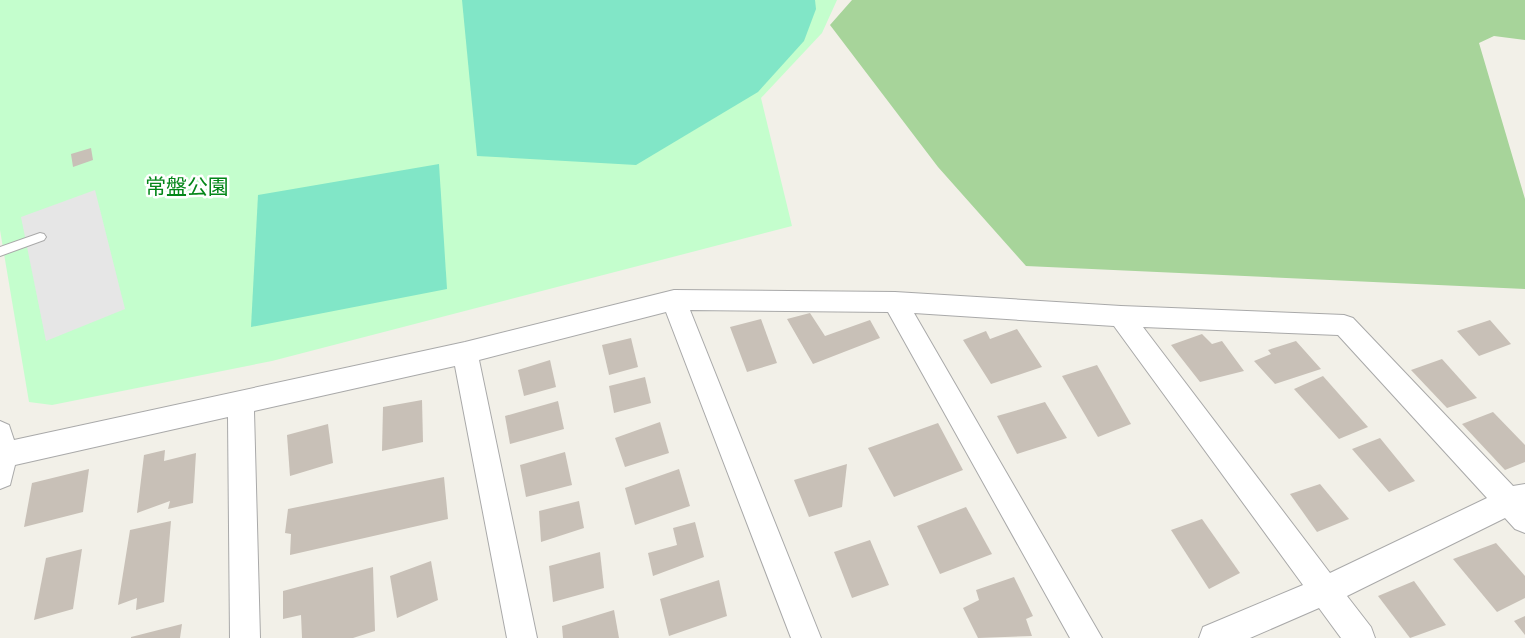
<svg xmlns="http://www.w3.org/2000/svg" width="1525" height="638" font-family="Signika,'Noto Sans JP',sans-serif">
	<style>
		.forest { fill: #a7d49a }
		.park { fill: #c4fecd }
		.pitch { fill: #81e6c7 }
		.parking { fill: #e6e6e6 }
		.building { fill: #c8c0b7 }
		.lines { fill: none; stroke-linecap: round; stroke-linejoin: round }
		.service-casing { stroke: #a9a9a9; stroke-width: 2 }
		.minor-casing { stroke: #a9a9a9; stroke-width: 2 }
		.service { fill: #fff; fill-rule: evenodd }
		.minor { fill: #fff; fill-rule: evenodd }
		.labels { text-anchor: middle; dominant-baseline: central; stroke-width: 5; stroke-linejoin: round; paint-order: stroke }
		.park-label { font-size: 21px; fill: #048619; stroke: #fff }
	</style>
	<rect width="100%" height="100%" fill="#f2f0e8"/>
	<path class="forest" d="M852,0H1525V40L1494,36L1479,43L1525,199V289L1026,266L938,167L830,25Z"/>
	<path class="park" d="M0,0H837L822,33L761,98L792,226L272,361L52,405L29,402L0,230Z"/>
	<g class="pitch">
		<path d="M462,0H815L816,9L804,41L758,92L636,165L477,156Z"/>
		<path d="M439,164L447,289L251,327L258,195Z"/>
	</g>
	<path class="parking" d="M95,190L125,309L46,341L21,217Z"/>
	<g class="building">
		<path d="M91,148L93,160L73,167L71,154Z"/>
		<path d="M810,313L825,336L870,320L880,338L813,364L787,319Z"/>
		<path d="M761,319L777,363L747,372L730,327Z"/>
		<path d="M1490,320L1511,344L1479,356L1457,331Z"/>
		<path d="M1017,329L1042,367L991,384L963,340L986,331L990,339Z"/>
		<path d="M1202,334L1212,344L1222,341L1244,371L1200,382L1171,345Z"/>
		<path d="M631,338L638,367L609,375L602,345Z"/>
		<path d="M1296,341L1321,369L1275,384L1254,361L1271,354L1268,350Z"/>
		<path d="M1442,359L1477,398L1447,408L1411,370Z"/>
		<path d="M550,360L556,387L524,396L518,370Z"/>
		<path d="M1097,365L1131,424L1098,437L1062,376Z"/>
		<path d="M1323,376L1368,427L1339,439L1294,389Z"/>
		<path d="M645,377L651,403L614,413L609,386Z"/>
		<path d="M422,400L423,442L382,451L383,407Z"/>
		<path d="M558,401L564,429L510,444L505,416Z"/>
		<path d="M1045,402L1067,438L1017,454L997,416Z"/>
		<path d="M1493,412L1525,445V462L1505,470L1462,424Z"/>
		<path d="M660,422L669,453L625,467L615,438Z"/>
		<path d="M938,423L963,470L894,497L868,448Z"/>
		<path d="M328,424L333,463L290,476L287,435Z"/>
		<path d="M1380,438L1415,481L1389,492L1352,449Z"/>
		<path d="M165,450L164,461L196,453L193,503L168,509L170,501L137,513L144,455Z"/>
		<path d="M565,452L572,485L526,497L520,465Z"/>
		<path d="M847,464L842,507L809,517L794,480Z"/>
		<path d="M89,469L83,512L24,527L32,483Z"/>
		<path d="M679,469L690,506L635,525L625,488Z"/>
		<path d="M444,477L448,519L290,555L291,534L285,533L288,509Z"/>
		<path d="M1320,484L1349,519L1317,532L1290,494Z"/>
		<path d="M579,501L584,528L541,542L539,511Z"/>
		<path d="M966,507L992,554L940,574L917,526Z"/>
		<path d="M1202,519L1240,573L1209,589L1171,530Z"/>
		<path d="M171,521L164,602L136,610L137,598L118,605L130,530Z"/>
		<path d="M695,522L704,557L653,576L648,553L677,545L673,528Z"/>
		<path d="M870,540L889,585L852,598L834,552Z"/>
		<path d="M1496,543L1525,576V598L1497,612L1453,559Z"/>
		<path d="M82,549L73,609L34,620L46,558Z"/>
		<path d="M600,552L604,588L553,602L549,566Z"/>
		<path d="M431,561L438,600L397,618L390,576Z"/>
		<path d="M373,567L375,631L353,638H302L301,615L283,619V591Z"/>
		<path d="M1014,577L1033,616L1026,619L1032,636L978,638L963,608L979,600L976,590Z"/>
		<path d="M719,580L727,616L669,636L660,599Z"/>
		<path d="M1414,581L1446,625L1410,638L1378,596Z"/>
		<path d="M614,610L619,638H563L562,626Z"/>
		<path d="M1525,616V635L1514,621Z"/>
		<path d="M182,624L180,638H131V637Z"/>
	</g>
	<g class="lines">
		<g class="service-casing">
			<path id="service" d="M40,233L44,234L46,237L44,240L0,256V247Z"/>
		</g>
		<g class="minor-casing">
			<path id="minor" d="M674,290L895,292L1121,306L1344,315L1353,318L1513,486L1525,484V533L1515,529L1505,518L1347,596L1371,627L1375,638H1341L1319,608L1250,638H1199L1203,627L1303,585L1114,326L914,313L1102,638H1070L888,312L690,310L821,638H791L666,312L479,360L537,638H507L455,366L254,411L260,638H230L228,417L15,465L10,485L0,489V421L9,425L14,440L465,342ZM1143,327L1338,335L1487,498L1330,573Z"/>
		</g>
		<use href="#service" class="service"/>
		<use href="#minor" class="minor"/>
	</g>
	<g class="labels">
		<g class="park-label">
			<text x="187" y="187">常盤公園</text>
		</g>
	</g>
</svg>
